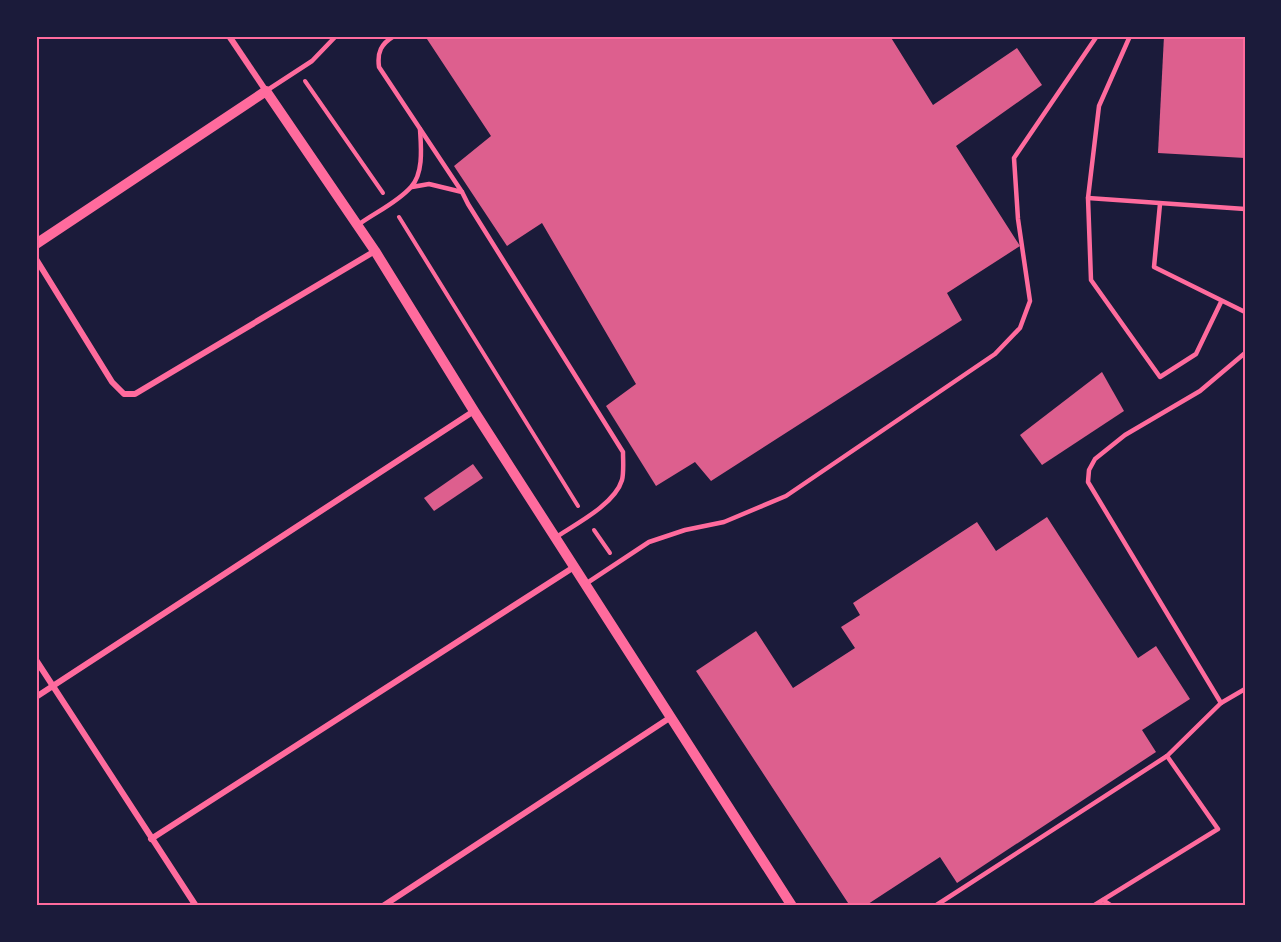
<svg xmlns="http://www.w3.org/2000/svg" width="1281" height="942" font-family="'DM Sans',sans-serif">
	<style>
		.building { fill: #dd5f8e }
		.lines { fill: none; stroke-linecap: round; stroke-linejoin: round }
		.path { stroke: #ff6b9d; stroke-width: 4 }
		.service { stroke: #ff6b9d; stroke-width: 4.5 }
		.minor { stroke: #ff6b9d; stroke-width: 6 }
		.tertiary { stroke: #ff6b9d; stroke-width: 10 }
		.neatline { fill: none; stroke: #ff6b9d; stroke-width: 2 }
	</style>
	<rect width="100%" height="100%" fill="#1b1b3a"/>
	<g class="building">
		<path d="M425,36H890L933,105L1017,48L1042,85L956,146L1020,246L947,293L962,320L711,481L695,462L656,486L606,406L636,384L542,223L507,246L454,166L491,136Z"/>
		<path d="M1164,36H1245V158L1158,153Z"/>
		<path d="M1102,372L1124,411L1042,465L1020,435Z"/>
		<path d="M473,464L483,478L434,511L424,498Z"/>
		<path d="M1047,517L1138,658L1156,646L1190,699L1142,730L1156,752L957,883L940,857L865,906H850L696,671L756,631L793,688L855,648L841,627L860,615L853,603L977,522L996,551Z"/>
	</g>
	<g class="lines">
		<g class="path">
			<path d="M305,81L383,193"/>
			<path d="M399,217L578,506"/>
			<path d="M594,530L610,553"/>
		</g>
		<g class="service">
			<path d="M394,36C381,44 377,52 379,67L462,192L468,204L623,452C623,461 624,472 622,480C615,504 576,524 556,537"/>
			<path d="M1130,36L1099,106L1088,198L1091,280L1160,377L1196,354L1221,302"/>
			<path d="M266,91L312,61L336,36"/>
			<path d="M412,187L429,184L462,192"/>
			<path d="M1088,198L1245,209"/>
			<path d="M1160,204L1154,267L1245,312"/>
			<path d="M358,225C374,213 397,203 411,187C424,173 421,146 420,129"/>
			<path d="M587,583L649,542L685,530L724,522L786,496L995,354L1020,328L1030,301L1018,219L1014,158L1097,36"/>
			<path d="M1221,703L1088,482L1089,470L1095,459L1125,435L1200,391L1245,353"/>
			<path d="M1103,900L1112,906"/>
			<path d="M935,906L1167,756L1221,703L1245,689"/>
			<path d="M1093,906L1218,829L1167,756"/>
		</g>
		<g class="minor">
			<path d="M229,36L266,91"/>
			<path d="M36,259L112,382L124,394H135L375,251"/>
			<path d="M36,660L196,906"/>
			<path d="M36,697L474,411"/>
			<path d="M151,839L574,567"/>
			<path d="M383,906L671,717"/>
		</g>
		<path class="tertiary" d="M36,244L266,91L375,251L474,411L792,906"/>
	</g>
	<rect width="1281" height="942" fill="none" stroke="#1b1b3a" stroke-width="75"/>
	<rect x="38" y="38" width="1206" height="866" class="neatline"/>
</svg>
